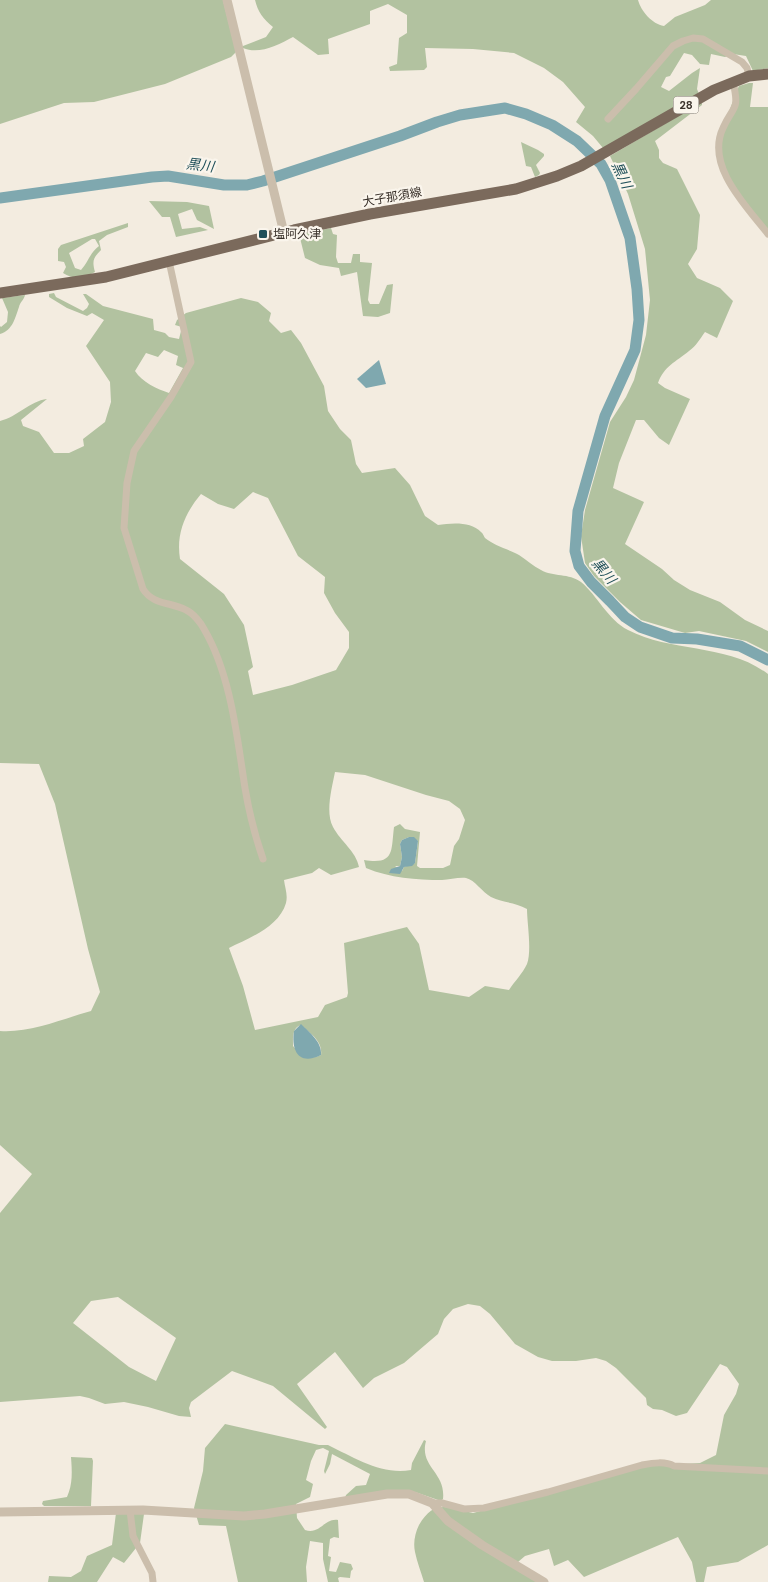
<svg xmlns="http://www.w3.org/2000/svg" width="768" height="1582" font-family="'DM Sans','Noto Sans JP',sans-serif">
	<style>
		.green { fill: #b2c2a0; fill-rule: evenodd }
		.water { fill: #7fa8af }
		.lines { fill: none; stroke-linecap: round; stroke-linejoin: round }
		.river { stroke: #7fa8af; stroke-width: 11 }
		.minor { stroke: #cbbeac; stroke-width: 7 }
		.tertiary { stroke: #cbbeac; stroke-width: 9 }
		.primary { stroke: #7b6a5c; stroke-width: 11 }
		.poi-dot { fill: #20505a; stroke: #faf5ec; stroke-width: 2 }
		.labels { text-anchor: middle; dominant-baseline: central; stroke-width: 4.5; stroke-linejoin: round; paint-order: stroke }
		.shield { fill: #faf5ec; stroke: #736c64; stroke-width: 1 }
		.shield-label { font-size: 11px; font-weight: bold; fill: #39312a }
		.street-label { font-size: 12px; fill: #39312a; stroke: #faf5ec }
		.poi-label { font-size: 12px; fill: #39312a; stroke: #faf5ec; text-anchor: start }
		.water-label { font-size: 14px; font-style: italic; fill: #20505a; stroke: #faf5ec }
	</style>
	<rect width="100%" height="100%" fill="#f3ece0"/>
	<g class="green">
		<path d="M0,0H223L236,52L231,57L165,84L94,102L64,103L0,124Z"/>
		<path d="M255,0H638C641,11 652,24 664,26L675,17L705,5L711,0H768V68L753,71L746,56L733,54L725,57L711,54L709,65L700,64L692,55L684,53L670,76L666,77L661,87L669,91L692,73L700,68L697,89L699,94L603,148L593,136L576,122L585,107L563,82L544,68L514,53L473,49L425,48L427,67L424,70L390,71L389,67L397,64L399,38L407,33V15L388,4L370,11V24L328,39L329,54L318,55L293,37C278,45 259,55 243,48V46L266,37L273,27C263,19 258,12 255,0Z"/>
		<path d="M749,83H753L750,107H768V233C753,213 722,178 720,154C719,136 731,107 737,90L739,86Z"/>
		<path d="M702,102V105L655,141L659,150V158L663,163L677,169L700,215L697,249L688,264L697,278L720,288L733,301L717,338L705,332C700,339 696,346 689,351C676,362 664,366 658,383L665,388L690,399L669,445L659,438L644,420H636L619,463L613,488L644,502L625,544L662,569L674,580L690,590L720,602L745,620L768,631V652L746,641L699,631L685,633L641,620L620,602L594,576L585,563L581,536L585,510L610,422L626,397L634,380L646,335L650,300L645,249L628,194L610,156Z"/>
		<path d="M521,142L538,150L544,154V156L536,165L540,173L539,175L535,177L531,167L526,166Z"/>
		<path d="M149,201L187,202L209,206L214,229L197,220L192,209L178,214L182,229L200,227L208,230L176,237L170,217H162Z"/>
		<path d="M128,223V227L107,235L99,241L101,250C93,258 92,261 95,272C84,278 74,280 63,273L66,267L64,262L58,261V249L61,245ZM92,239H95L99,246C89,254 89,261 81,270L75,268L69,253Z"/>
		<path d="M331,228L333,234L337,235L336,257L338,263H351L353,254H360V262L372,263L368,300L370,304H379L387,285L393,284L390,313L378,317L363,316L357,272L341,276L339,268L320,265L305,258L300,238L302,234Z"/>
		<path d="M54,293L56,297L83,311L87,308L89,304L83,294H86L103,306L153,319L154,330L165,333L169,337L179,339L182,327L175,325L177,320L186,313L241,298L258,302L271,313L269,321L281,333L291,330L301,343L324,386L328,411L340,429L351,440L356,464L362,473L395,468L410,485L425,516L438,525C451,523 471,521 481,532C483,533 484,537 485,538C493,545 510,550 519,555C527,560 533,566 541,570C553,577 569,573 581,582C597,595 608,620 628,630C672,653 727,643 768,674V1545L738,1562L707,1567L704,1582H696L692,1562L678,1537L584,1577L568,1560L554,1566L549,1549L525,1556L518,1562L539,1582H424C421,1572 417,1562 415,1552C413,1543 415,1533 419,1525C434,1499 448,1507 473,1513L647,1466L700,1463L716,1455L724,1415L736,1394L739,1384L727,1367L720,1364L687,1413L676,1416L662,1410L653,1409L647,1405L646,1398L616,1368L606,1361L596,1358L576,1361H552L538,1357L515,1344L490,1314L480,1306L468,1304L453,1309L444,1319L438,1334L404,1363L374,1378L363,1388L335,1352L297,1384L327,1427L325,1429L273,1386L232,1371L191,1402L189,1408L191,1417L179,1416L148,1407L124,1402L105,1404L89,1398L80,1396L0,1402V1213L32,1174L0,1145V1031C31,1033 62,1019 91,1011L100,992L88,949L55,804L39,764L0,763V421C17,417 30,401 47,399L21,420L23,426L39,432L54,453H69L84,446L83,439L105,422L111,402L110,382L86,346L104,320L92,313L87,316L67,308L49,297V294ZM164,350L178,356L176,365L183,368L169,393C157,389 142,382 135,371L146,353L158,357ZM253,492L268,498L298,556L325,577L324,593L335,613L349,632V648L336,670L292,685L253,695L248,671L253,667L244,625L224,594L180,559C176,534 185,513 201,494L218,504L234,509ZM335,772L365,775L426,795L449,801L460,809L465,820L459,839L454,846L450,865L443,868H420L417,866L420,832L405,829L400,824L394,827C391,851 395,865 364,860L366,868C390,878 416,880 442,880C449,880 459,877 466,878C475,880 482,892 491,897C503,903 515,902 527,909C527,923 532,951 527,964C523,973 514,982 509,990L485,986L469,997L429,990L419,944L407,927L344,943L348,993L347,997L325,1005L318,1017L255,1030L243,986L229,948C249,938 279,927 286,903C288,895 285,888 284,880L312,873L319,868L331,875L359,867C356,851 341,842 333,827C325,812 332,788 335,772ZM409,837L418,841L415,863L404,867L402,871L395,866H400L402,857L400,844L402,840ZM301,1025C310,1033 323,1041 321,1055L316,1057L304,1058L293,1046C293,1037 292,1028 301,1025ZM118,1297L176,1338L156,1381L129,1367L73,1323L91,1301Z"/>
		<path d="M25,295C24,300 20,302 19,307C15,318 13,330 0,334V326L1,327L7,322L8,312L2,298Z"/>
		<path d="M225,1424L319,1445H328C355,1458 381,1475 411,1470L412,1463L424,1440L426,1441C419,1467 446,1472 443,1499L441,1501L415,1492L345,1498L346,1495L356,1486L366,1485L370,1474L332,1454L330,1464L325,1474L324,1471L329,1451L323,1448L316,1450L311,1461L306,1480L313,1484L310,1497L296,1504L297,1518L305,1530C320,1535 324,1518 338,1520L339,1538L334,1537L330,1539L328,1556L331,1557L329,1571L336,1572L340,1562L351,1564L353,1569L351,1571L350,1578L340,1577L338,1578L339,1582H328L323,1559V1543L310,1541L306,1567L307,1582H238L226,1526L199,1525L194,1508L203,1471L205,1448Z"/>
		<path d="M71,1457L92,1458L93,1461L91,1506H44L42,1504L43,1501L67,1497C73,1484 72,1471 71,1457Z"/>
		<path d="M116,1513L144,1514L140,1543L124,1563L113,1557L97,1582H48L49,1576L71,1577L81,1571L87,1556L112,1545Z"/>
	</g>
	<g class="water">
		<path d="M379,360L386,384L366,388L357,379Z"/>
		<path d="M409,837H414L418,841L415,863L412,866L404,867L400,874L389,873L391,869L400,866L402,857L400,844L402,840Z"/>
		<path d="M301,1024C310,1033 322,1042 321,1055C299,1066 291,1051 294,1031Z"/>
	</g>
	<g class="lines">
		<path class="river" d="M0,198L152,177L168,176L224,185H247L263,181L400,136L437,122L460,115L505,108L526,114L552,125L577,141L601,164L610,180L630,238L637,289L639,320L635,350L605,416L578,511L575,551L579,566L591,582L610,601L625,617L640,627L672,638L697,639L740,646L768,660"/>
		<g class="minor">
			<path d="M733,82C740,112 733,105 723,128C705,166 747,207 768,234"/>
			<path d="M608,119L636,89L673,46L683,41L693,38L703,39L742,62L747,68L749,76"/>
			<path d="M169,261L191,362L171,397L134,451L127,483L124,528L143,589C153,605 171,602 186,610C193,613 201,623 204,629C231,675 237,737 245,788C249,812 255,836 263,859"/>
			<path d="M432,1503H442L464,1509L484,1508L548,1492L642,1465C653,1463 665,1461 674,1466L768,1471"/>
			<path d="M130,1510L133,1536L152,1573L153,1582"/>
		</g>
		<g class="tertiary">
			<path d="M227,0L284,233"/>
			<path d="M0,1512L143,1510L244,1516L265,1514L387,1494H409L432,1503L448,1521L482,1545L544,1582"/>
		</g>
		<path class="primary" d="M0,293L106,277L294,230L370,214L516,189L557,176L581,166L714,90L749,76L768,74"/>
	</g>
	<rect class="poi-dot" x="258" y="229" width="10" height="10" rx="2.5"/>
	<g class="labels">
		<rect class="shield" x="673.5" y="96.5" width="25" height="17" rx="4"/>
		<g class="shield-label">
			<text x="686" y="105">28</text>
		</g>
		<g class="street-label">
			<text transform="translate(392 197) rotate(-10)">大子那須線</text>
		</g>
		<g class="poi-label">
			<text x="273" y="234">塩阿久津</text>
		</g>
		<g class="water-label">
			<text transform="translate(200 165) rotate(7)">黒川</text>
			<text transform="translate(622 175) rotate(65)">黒川</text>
			<text transform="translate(604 571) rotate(50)">黒川</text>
		</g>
	</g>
</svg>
